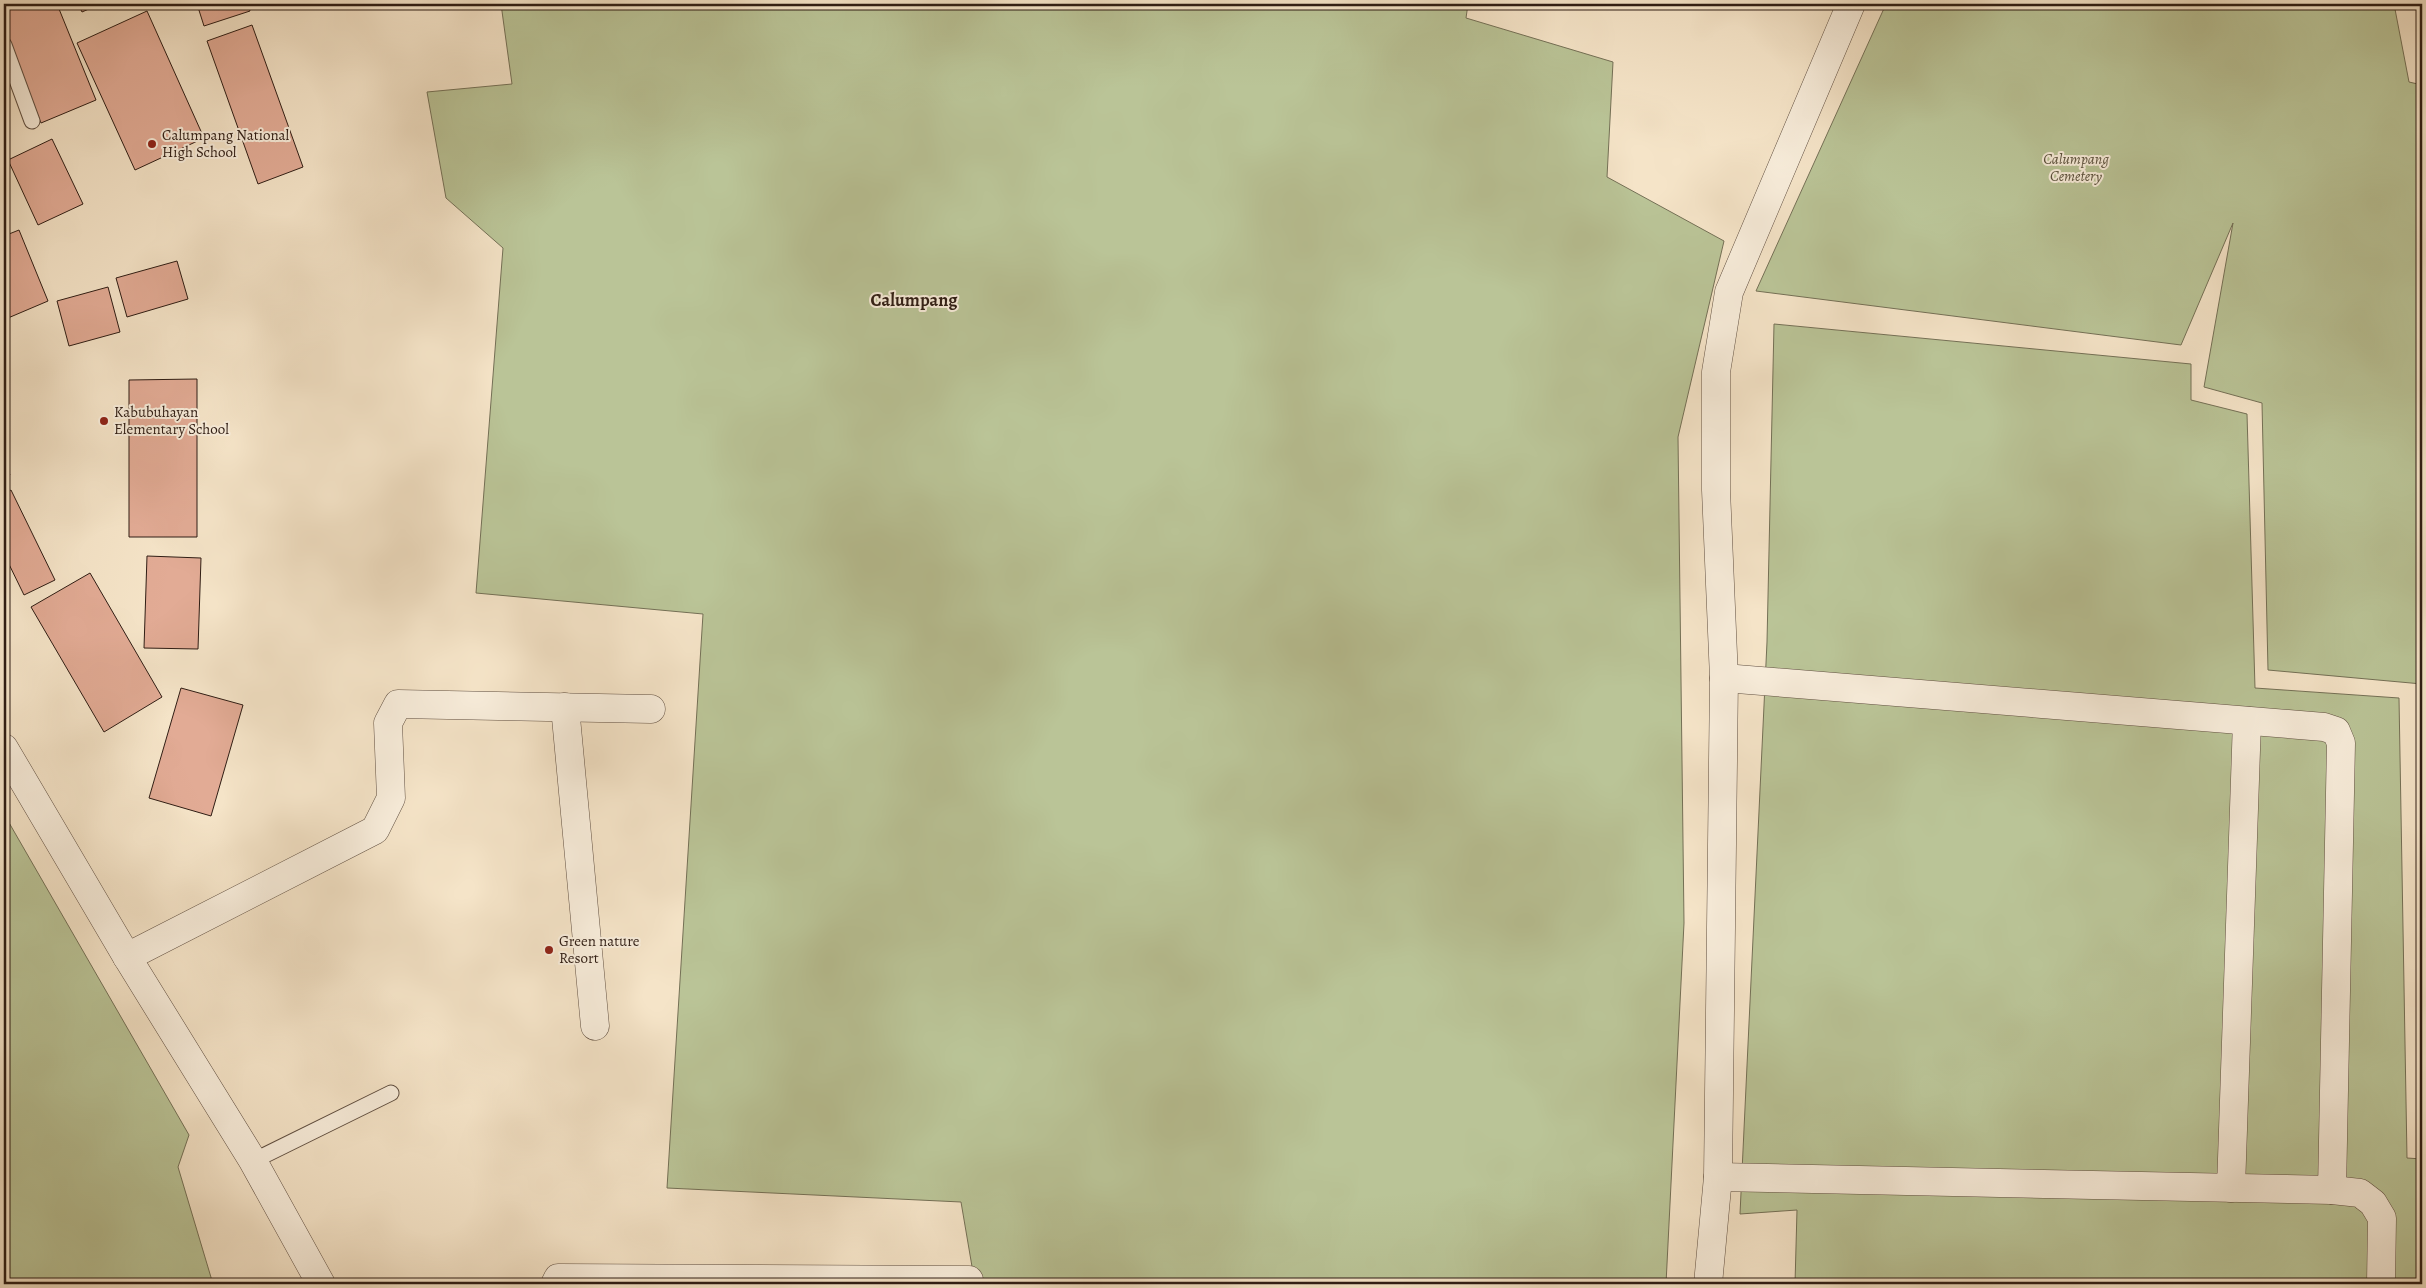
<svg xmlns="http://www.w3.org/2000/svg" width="2426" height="1288" font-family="Alegreya,serif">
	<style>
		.green { fill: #bac497; stroke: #747056 }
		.building { fill: #e2ab95; stroke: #2f1d14 }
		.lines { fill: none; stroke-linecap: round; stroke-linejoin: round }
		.service-casing { stroke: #604f41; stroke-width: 17 }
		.minor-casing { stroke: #604f41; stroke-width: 29 }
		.service { stroke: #f8eddb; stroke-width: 15 }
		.minor { stroke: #f8eddb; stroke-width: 28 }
		.poi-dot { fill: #8f2418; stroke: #f8eddb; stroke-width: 2 }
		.labels { text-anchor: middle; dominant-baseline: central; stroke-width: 4; stroke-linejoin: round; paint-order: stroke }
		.poi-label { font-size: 15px; fill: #2f1d14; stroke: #f8eddb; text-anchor: start }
		.park-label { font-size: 15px; font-style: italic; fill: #594f3b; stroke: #f8eddb }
		.quarter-label { font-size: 18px; font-weight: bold; fill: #2f1d14; stroke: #f8eddb }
	</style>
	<rect width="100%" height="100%" fill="#f5e4c8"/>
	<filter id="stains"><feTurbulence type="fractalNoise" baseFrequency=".004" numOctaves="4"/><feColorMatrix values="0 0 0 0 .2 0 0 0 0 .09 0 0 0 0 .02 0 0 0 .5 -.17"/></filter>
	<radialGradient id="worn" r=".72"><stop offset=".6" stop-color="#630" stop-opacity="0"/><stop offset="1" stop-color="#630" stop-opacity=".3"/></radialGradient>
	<g class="green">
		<path d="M501,4H1468L1466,18L1613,62L1607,177L1724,241L1678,437L1684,923L1666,1284H975L961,1202L667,1188L703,614L476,593L503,248L446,198L427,92L512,84Z"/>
		<path d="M1886,4H2394L2409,82L2422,85V684L2268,670L2262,403L2204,387L2233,223L2181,345L1756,291Z"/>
		<path d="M1774,324L2191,364V400L2247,414L2255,688L2399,698L2407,1158L2422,1159V1284H1795L1797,1210L1740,1214L1767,642Z"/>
		<path d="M4,814L189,1135L178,1167L213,1284H4Z"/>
	</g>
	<g class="building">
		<path d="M4,4H57L96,100L41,123L4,32Z"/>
		<path d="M78,4H100L82,12Z"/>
		<path d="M197,4H248L250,11L204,26Z"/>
		<path d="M147,11L204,138L135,170L77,43Z"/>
		<path d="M252,25L303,167L258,184L207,41Z"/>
		<path d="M52,139L83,204L38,225L8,160Z"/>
		<path d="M19,230L48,301L8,318L4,307V236Z"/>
		<path d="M177,261L188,299L127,317L116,278Z"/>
		<path d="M108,287L120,332L69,346L57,301Z"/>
		<path d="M197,379V537H129V380Z"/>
		<path d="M4,464L10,475L4,479Z"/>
		<path d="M11,490L55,580L24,595L4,554V494Z"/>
		<path d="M147,556L201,558L198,649L144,648Z"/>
		<path d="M90,573L162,697L104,732L31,607Z"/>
		<path d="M181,688L243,705L211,816L149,798Z"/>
	</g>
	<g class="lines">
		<g class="service-casing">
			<g id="service">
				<path d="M4,45L32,121"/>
				<path d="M253,1161L391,1093"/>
			</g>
		</g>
		<g class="minor-casing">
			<g id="minor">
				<path d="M565,707L595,1026"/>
				<path d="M4,748L127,957L253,1161L321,1284"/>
				<path d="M127,957L375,830L391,798L388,723L398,704L651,709"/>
				<path d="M1718,1177L2332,1190L2341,743L2336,731L2324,727L1724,678"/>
				<path d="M2231,1188L2247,721"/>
				<path d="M2332,1190L2360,1193L2373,1203L2382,1218L2381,1284"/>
				<path d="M555,1284L558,1278L969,1280"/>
				<path d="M1708,1284L1718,1177L1724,678L1716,490V372L1729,292L1851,4"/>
			</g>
		</g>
		<use href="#service" class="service"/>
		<use href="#minor" class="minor"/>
	</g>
	<g class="poi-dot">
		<circle cx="152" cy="144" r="5"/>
		<circle cx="104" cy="421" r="5"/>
		<circle cx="549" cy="950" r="5"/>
	</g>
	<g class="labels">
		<g class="poi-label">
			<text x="162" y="135">Calumpang National<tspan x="162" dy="17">High School</tspan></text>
			<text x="114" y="412">Kabubuhayan<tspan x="114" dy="17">Elementary School</tspan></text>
			<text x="559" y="941">Green nature<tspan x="559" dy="17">Resort</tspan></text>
		</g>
		<g class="park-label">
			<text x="2076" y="159">Calumpang<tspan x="2076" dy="17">Cemetery</tspan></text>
		</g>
		<g class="quarter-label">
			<text x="914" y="300">Calumpang</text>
		</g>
	</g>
	<rect width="2426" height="1288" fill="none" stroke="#f5e4c8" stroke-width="20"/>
	<rect x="5" y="5" width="2416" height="1278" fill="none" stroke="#2f1d14" stroke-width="2.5"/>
	<rect x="10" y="10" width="2406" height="1268" fill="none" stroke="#2f1d14"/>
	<rect width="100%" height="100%" filter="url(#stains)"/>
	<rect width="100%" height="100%" fill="url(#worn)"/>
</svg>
